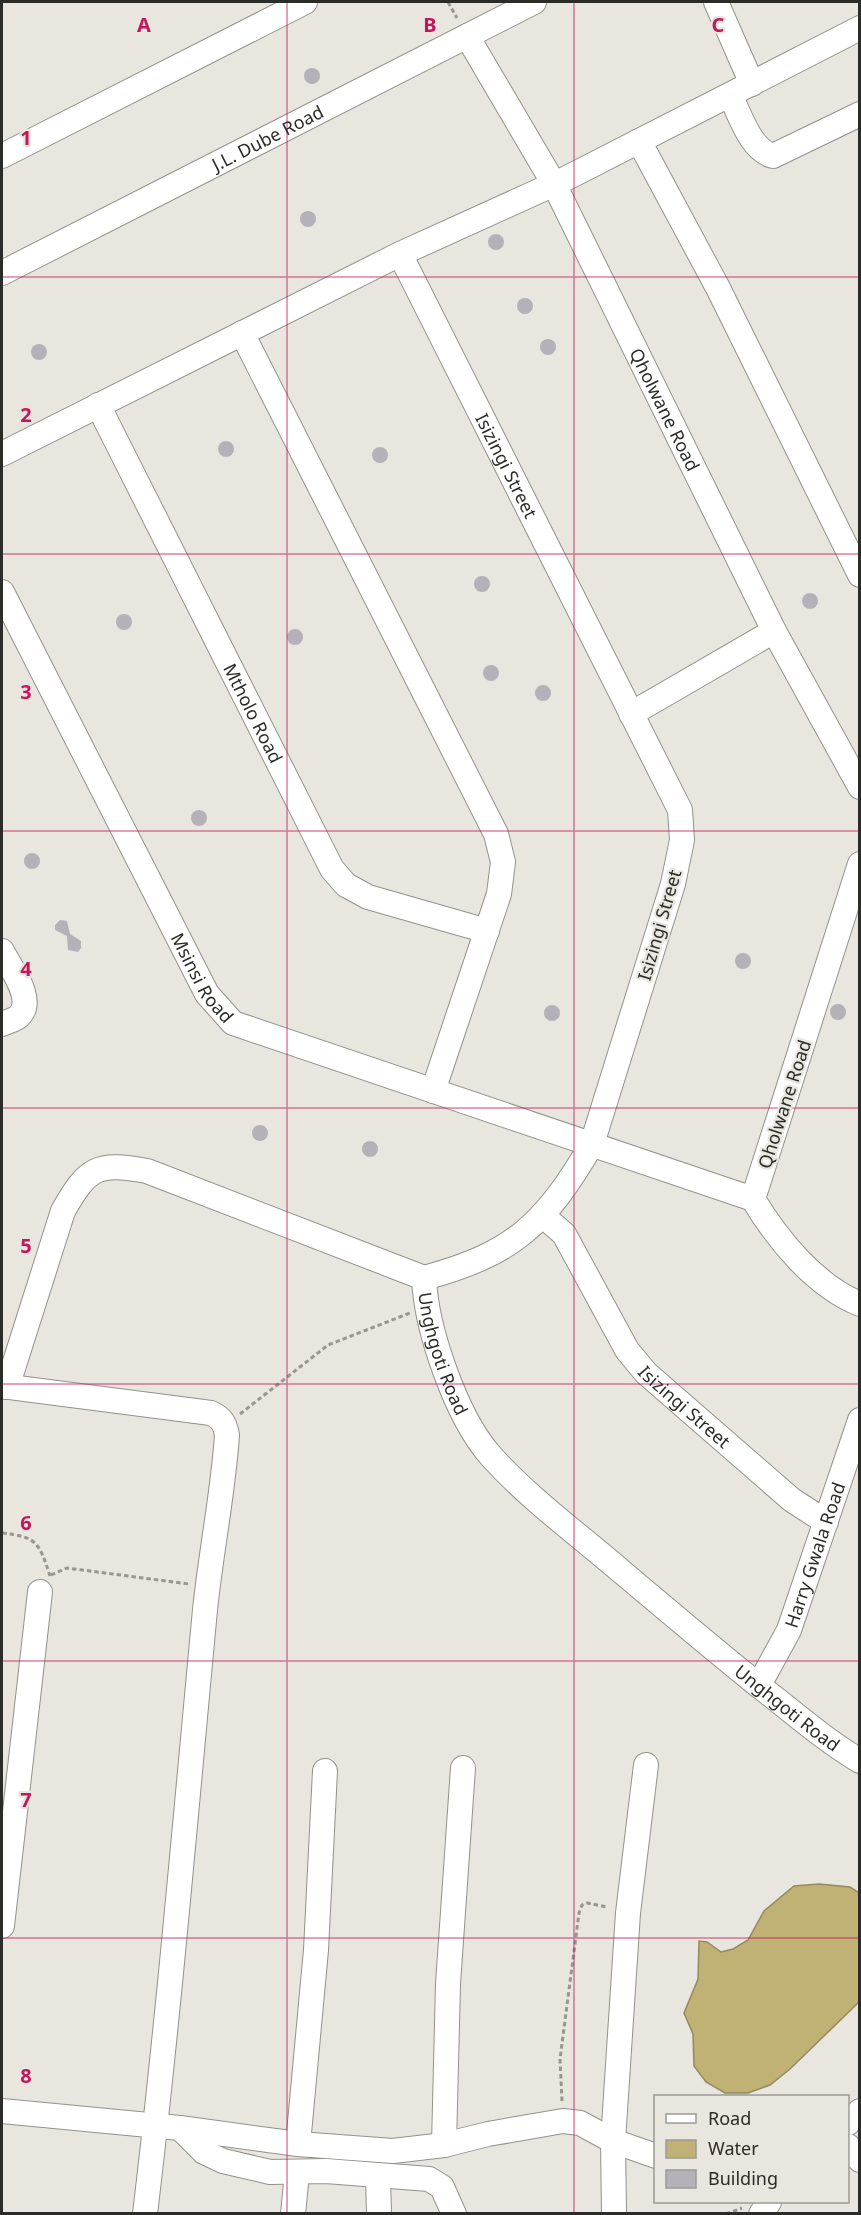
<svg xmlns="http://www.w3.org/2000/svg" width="861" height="2215" font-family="'Noto Sans',sans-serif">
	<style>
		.water { fill: #c0b275; stroke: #938a5e; stroke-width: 1.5 }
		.building { fill: #b6b1b8 }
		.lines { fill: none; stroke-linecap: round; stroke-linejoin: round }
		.minor-casing { stroke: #93928a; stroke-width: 26 }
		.path { stroke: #979690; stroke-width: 3; stroke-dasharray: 4.5 3; stroke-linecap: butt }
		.minor { stroke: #fff; stroke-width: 24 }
		.grid { fill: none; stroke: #c2185b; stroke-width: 1.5; stroke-opacity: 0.55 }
		.labels { text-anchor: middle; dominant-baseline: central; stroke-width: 4.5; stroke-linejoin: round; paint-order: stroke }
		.street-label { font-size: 18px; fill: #2b2b28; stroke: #e8e6de }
		.grid-label { font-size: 20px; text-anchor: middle; font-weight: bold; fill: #c2185b; stroke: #e8e6de; stroke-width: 4.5; stroke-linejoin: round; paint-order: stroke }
	</style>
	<rect width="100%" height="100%" fill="#e8e6de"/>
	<path class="water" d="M819,1884L850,1887L859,1893V2002L790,2069L770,2085L748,2093H725L706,2082L694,2066L693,2034L684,2013L698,1979L699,1941L707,1942L721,1952L733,1949L748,1940L764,1911L794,1886Z"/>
	<g class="building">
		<circle cx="312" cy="76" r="8"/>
		<circle cx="308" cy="219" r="8"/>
		<circle cx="496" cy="242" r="8"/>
		<circle cx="525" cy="306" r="8"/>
		<circle cx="548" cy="347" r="8"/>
		<circle cx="39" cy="352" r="8"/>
		<circle cx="226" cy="449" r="8"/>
		<circle cx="380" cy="455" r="8"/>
		<circle cx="482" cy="584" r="8"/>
		<circle cx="810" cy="601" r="8"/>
		<circle cx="124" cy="622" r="8"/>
		<circle cx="295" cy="637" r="8"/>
		<circle cx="491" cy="673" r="8"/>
		<circle cx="543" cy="693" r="8"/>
		<circle cx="199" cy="818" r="8"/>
		<circle cx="32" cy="861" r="8"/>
		<path d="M60,920L67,921L70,934L81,941V948L78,952L68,950L67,936L55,930V925Z"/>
		<circle cx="743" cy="961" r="8"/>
		<circle cx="838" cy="1012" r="8"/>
		<circle cx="552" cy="1013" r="8"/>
		<circle cx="260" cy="1133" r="8"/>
		<circle cx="370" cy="1149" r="8"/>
	</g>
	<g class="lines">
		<g class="minor-casing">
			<g id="minor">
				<path d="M716,2L752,84"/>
				<path id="s1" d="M467,36L554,184L774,631L860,787"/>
				<path d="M730,95C740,114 750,150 773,156L860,114"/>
				<path d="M639,141L718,288L860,575"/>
				<path d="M2,156L305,2"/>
				<path id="s2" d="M400,254L680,810L682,840L673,884L592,1144C545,1224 514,1254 424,1278"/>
				<path id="s3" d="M2,273L534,2"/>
				<path d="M242,333L496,834L503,862L499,894L433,1091"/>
				<path id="s4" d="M98,405L332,869L346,885L368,897L487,931"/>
				<path d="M2,454L400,254L563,180L860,28"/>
				<path id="s5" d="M2,592L207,994L233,1023L753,1199"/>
				<path d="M631,714L774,631"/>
				<path d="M860,864L753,1199C777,1239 815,1286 860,1304"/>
				<path d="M2,951C10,967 36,1000 19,1016C15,1020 6,1022 2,1024"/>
				<path id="s6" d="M542,1215L564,1234L627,1350L646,1373L792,1500L826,1522"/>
				<path id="s7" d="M424,1278C426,1329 456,1416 490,1455C528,1498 578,1534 622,1572C667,1610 712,1648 758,1685C792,1711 823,1739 860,1761"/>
				<path d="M2,1386L211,1413C222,1418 225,1424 227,1435C223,1494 211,1551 205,1610C186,1811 169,2013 145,2214"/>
				<path d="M7,1387L63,1211C88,1167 97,1162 147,1171L424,1278"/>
				<path id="s8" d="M759,1685L789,1630L860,1420"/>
				<path d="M2,1926L40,1592"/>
				<path d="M2,2111L180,2128L298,2144L393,2151L444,2145L488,2134L563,2121L580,2123L613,2141L656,2156"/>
				<path d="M848,2123L860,2111"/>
				<path d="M180,2128L204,2152L223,2161L270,2172L326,2171L429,2179L442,2187L454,2214"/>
				<path d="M298,2144L316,1950L325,1771"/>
				<path d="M444,2145L448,1984L463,1768"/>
				<path d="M848,2146L860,2160"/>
				<path d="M378,2176L379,2214"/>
				<path d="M293,2214L297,2173"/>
				<path d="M614,2214L613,2141L628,1913L646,1765"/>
				<path d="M761,2214L769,2202"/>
			</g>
		</g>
		<g class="path">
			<path d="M448,2L457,18"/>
			<path d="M240,1414L328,1345L410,1313"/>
			<path d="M2,1533C37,1537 39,1542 50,1576"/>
			<path d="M51,1575L67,1568L189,1584"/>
			<path d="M562,2101L560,2059L579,1913L582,1905L587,1903L607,1907"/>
			<path d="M726,2214L742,2208"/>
		</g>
		<use href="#minor" class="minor"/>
	</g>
	<path class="grid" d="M287,2V2214M574,2V2214M2,277H860M2,554H860M2,831H860M2,1108H860M2,1384H860M2,1661H860M2,1938H860"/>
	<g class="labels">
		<g class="street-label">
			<text stroke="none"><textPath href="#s3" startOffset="298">J.L. Dube Road</textPath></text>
			<text stroke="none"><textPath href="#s1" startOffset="423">Qholwane Road</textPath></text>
			<text stroke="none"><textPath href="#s2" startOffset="237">Isizingi Street</textPath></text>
			<text stroke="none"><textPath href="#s4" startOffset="345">Mtholo Road</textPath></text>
			<text transform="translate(659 925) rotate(-74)">Isizingi Street</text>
			<text stroke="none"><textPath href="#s5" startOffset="435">Msinsi Road</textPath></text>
			<text transform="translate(784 1104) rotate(-72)">Qholwane Road</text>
			<text stroke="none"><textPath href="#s7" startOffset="78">Unghgoti Road</textPath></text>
			<text stroke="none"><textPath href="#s6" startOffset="242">Isizingi Street</textPath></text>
			<text stroke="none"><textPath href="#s8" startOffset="142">Harry Gwala Road</textPath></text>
			<text stroke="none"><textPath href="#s7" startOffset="582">Unghgoti Road</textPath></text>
		</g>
	</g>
	<g class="grid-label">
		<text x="144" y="32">A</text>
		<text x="430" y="32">B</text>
		<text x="718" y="32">C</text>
		<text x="26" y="145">1</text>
		<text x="26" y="422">2</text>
		<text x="26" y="699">3</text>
		<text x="26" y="976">4</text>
		<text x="26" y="1253">5</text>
		<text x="26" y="1530">6</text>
		<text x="26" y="1807">7</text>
		<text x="26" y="2083">8</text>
	</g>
	<rect width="861" height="2215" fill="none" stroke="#2b2b28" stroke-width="6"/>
	<rect x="654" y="2095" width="195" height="108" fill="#e8e6de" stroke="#9c9b95" stroke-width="1.5"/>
	<rect x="666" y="2114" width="30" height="9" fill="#ffffff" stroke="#9c9b95" stroke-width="1.5"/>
	<text x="708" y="2125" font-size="18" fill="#2b2b28">Road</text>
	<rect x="666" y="2140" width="30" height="18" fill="#c0b275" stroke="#9c9b95" stroke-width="1.5"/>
	<text x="708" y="2155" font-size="18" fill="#2b2b28">Water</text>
	<rect x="666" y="2170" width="30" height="18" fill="#b6b1b8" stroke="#9c9b95" stroke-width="1.5"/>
	<text x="708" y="2185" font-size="18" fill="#2b2b28">Building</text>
</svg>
